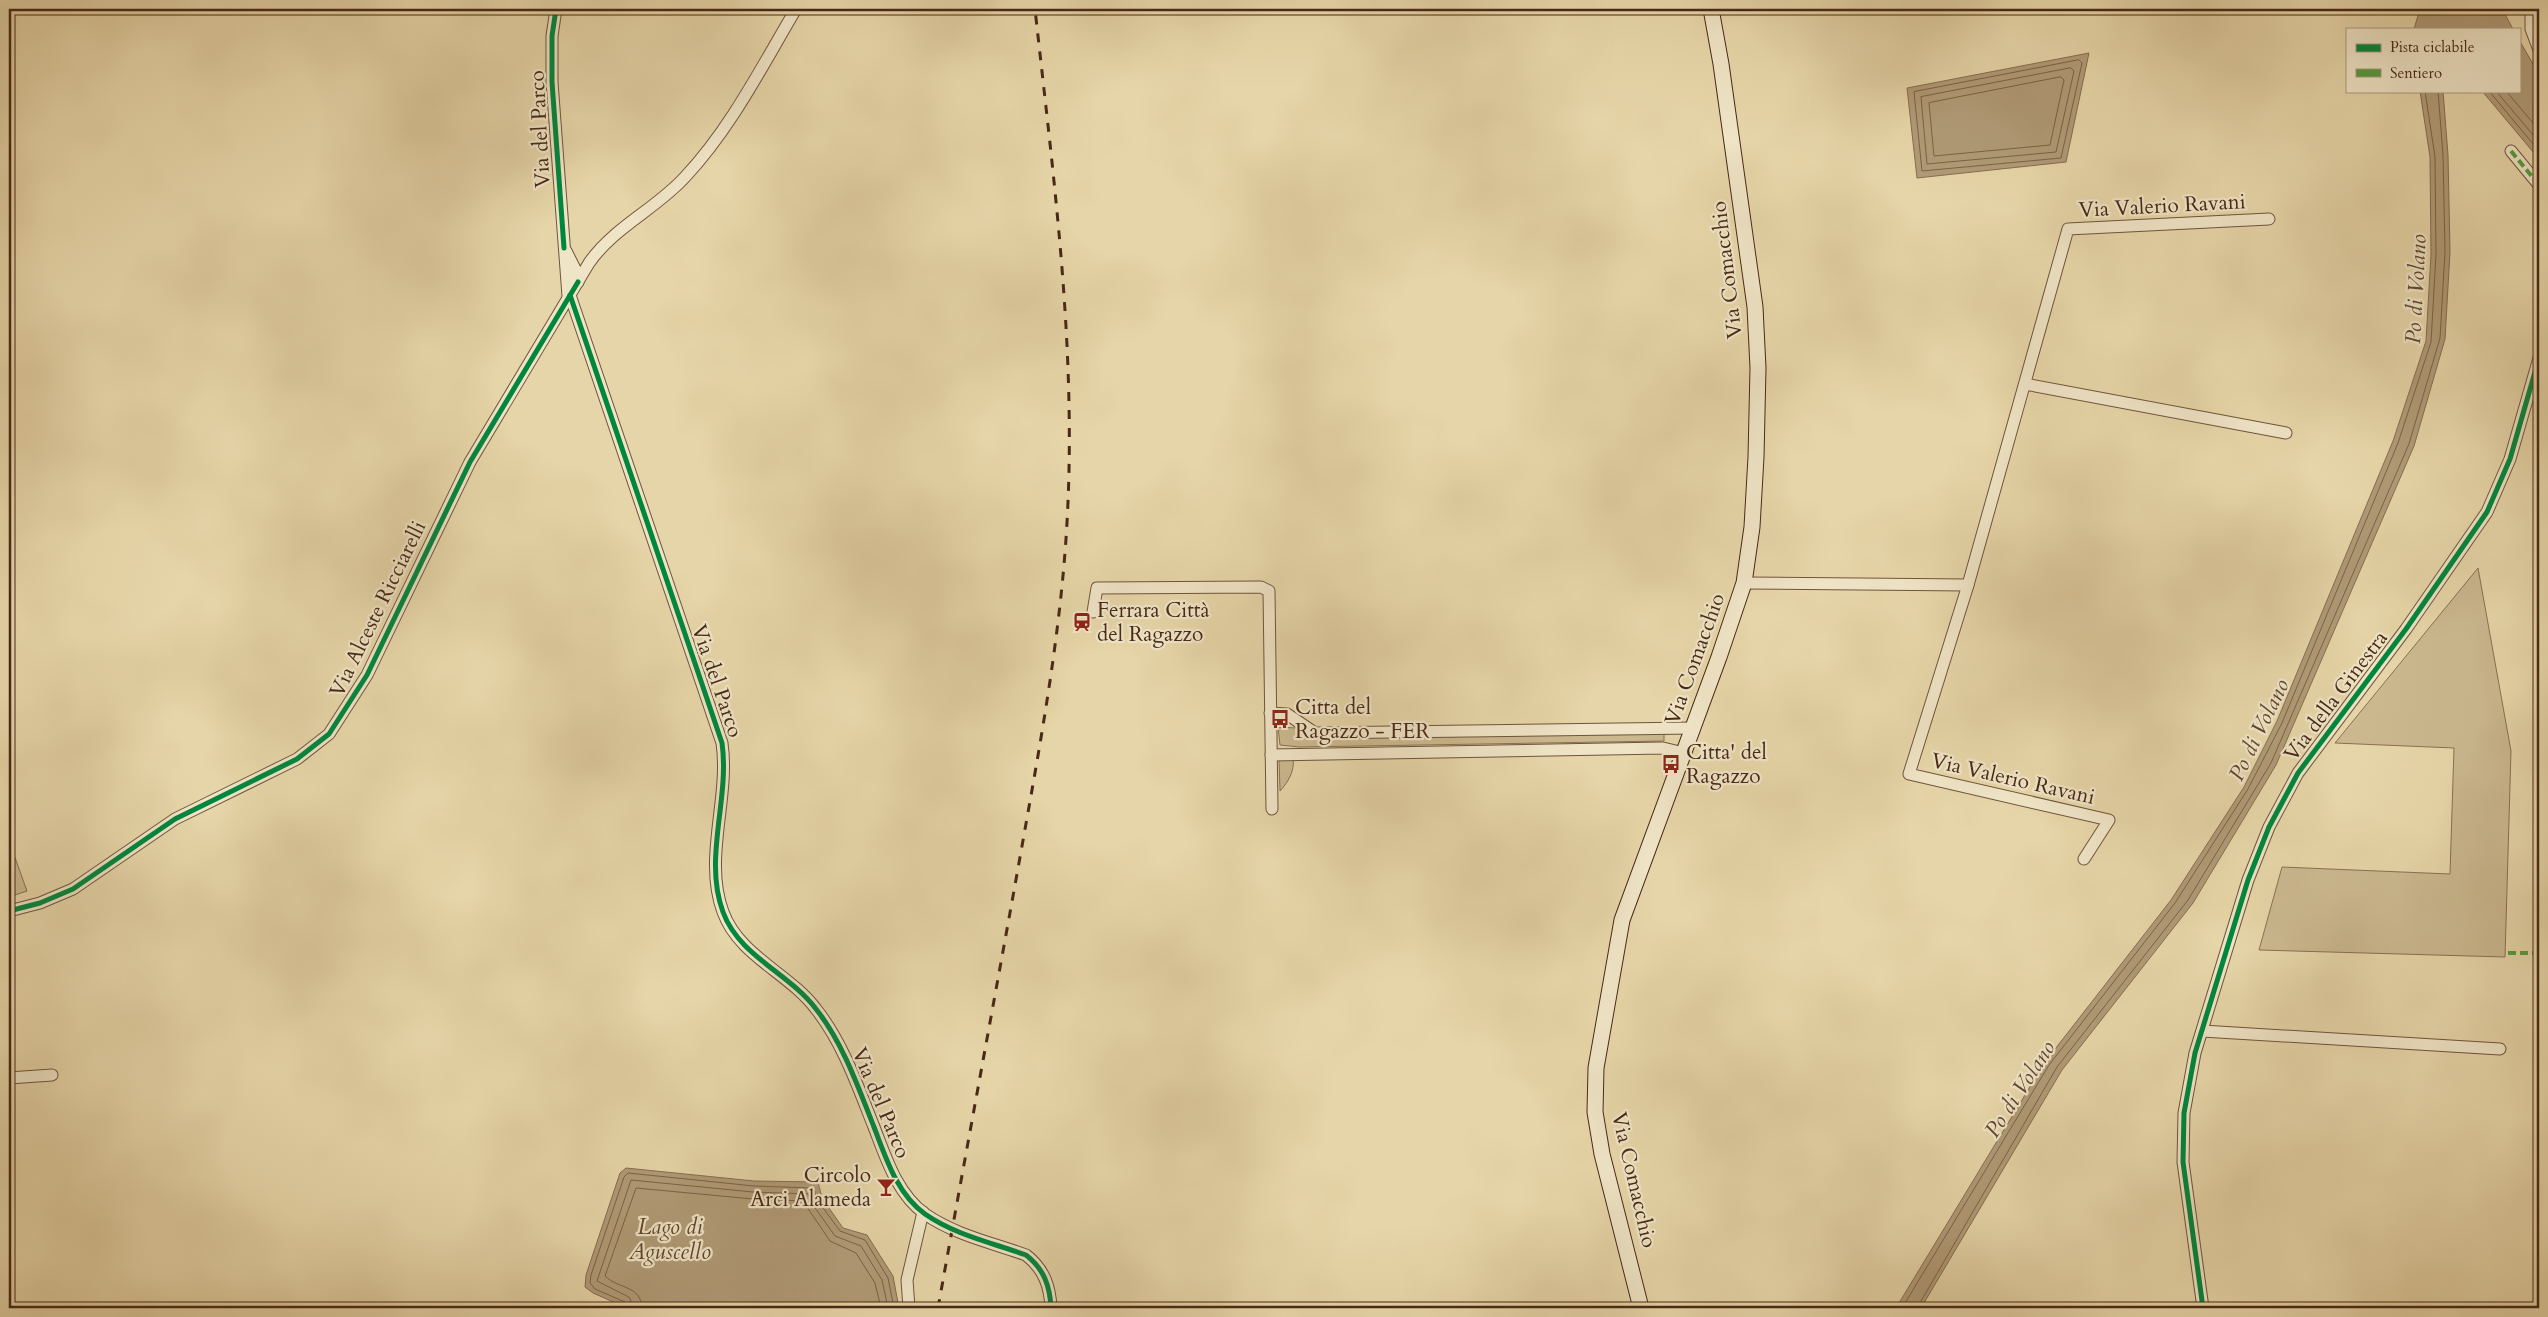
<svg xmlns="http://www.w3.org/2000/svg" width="2548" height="1317" font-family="Cardo,serif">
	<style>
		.green { fill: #cbb88f; stroke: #8a7053 }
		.water { fill: #b09b77; stroke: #866d51 }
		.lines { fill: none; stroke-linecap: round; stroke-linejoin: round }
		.shore { stroke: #7c6247; stroke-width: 1 }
		.minor-casing { stroke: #70543b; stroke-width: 13 }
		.secondary-casing { stroke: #482917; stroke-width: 17 }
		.minor { stroke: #efe4c6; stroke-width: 11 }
		.secondary { stroke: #efe4c6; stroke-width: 15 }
		.rail { stroke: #482917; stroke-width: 3; stroke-dasharray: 9 9; stroke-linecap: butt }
		.quiet { stroke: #559c3d; stroke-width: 4; stroke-dasharray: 8 4; stroke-linecap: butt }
		.cycleway-casing { stroke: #efe4c6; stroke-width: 8 }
		.cycleway { stroke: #00873e; stroke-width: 5 }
		.labels { text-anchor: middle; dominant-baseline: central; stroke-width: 4.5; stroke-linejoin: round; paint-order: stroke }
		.street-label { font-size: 21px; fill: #482917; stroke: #efe4c6 }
		.poi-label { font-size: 21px; fill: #482917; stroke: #efe4c6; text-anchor: start }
		.water-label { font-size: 22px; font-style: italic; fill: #62462f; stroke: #efe4c6 }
	</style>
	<rect width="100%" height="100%" fill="#e6d5a8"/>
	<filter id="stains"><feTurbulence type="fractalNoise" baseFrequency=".004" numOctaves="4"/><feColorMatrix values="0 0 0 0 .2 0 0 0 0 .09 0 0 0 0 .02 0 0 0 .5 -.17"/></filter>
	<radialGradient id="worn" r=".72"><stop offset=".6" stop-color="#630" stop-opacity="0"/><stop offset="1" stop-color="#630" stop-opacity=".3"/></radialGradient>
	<g class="green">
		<path d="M2478,568L2511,751L2505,957L2259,950L2282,867L2450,874L2454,748L2335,743Z"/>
		<path d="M1278,727L1296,728L1311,736L1664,733V741L1299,747L1280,745Z"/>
		<path d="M1279,758H1293C1295,771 1288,782 1280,791Z"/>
		<path d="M9,841L27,891L9,897Z"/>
	</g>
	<g class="water">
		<path d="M2420,9H2502L2513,29H2414Z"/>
		<path d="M2519,40L2539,74V159L2482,91H2519Z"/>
		<path d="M2089,53L2066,162L1917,178L1907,88Z"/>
		<path d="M2420,91H2443L2448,155L2450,252L2445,339L2414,446L2276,765L2193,903L2062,1070L1921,1308H1896L2045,1062L2171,900L2244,787L2277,721L2393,441L2426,341L2431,255L2430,157Z"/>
		<path d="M626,1168L754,1181L818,1182L822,1198L843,1228L867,1235L893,1276L899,1308H627L593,1293L585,1287L586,1275L620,1173Z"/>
	</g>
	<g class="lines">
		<g class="shore">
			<path d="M2079,60L2082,63L2061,158L1922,171L1914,92Z"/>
			<path d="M2071,68L2074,71L2056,152L1927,164L1921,97Z"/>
			<path d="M2061,77L2064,80L2050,145L1934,156L1929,103Z"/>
			<path d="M2489,91L2539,151"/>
			<path d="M2496,91L2539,142"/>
			<path d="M2506,91L2539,130"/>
			<path d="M628,1308L625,1302L595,1289L590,1283L591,1275L624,1177L628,1173L754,1186L813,1188L818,1201L840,1231L865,1240L888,1278L894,1308"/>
			<path d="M634,1308L629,1297L597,1281L631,1180L753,1192L808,1194L813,1205L835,1236L861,1246L882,1280L888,1308"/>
			<path d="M642,1308C641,1285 618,1289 605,1276L636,1188L753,1199L803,1201L830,1241L856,1253L875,1283L881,1308"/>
			<path d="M1902,1308L2049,1065L2175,903L2248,789L2282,723L2398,443L2431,342L2436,255L2435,157L2425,91"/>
			<path d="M1917,1308L2057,1067L2188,900L2271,763L2409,444L2440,338L2445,252L2443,155L2438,91"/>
		</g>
		<g class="minor-casing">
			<g id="minor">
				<path d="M556,9L552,36V82L568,296"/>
				<path d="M2531,9V29L2539,50"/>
				<path d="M2511,151L2539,185"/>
				<path d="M566,251L576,271L578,282"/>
				<path d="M570,295L722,743C730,799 703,858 723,912C739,956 789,973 816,1009C843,1043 858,1087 874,1127C886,1158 897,1194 925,1214C955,1235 993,1243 1026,1255C1044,1269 1050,1286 1051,1308"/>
				<path d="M2025,384L2286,433"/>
				<path d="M1744,583L1968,585L2068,229L2269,219"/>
				<path d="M1968,585L1909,774L2109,820L2084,859"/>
				<path d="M1093,612L1097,588L1261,587L1269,591L1272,809"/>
				<path d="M1270,713L1287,714L1315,733L1693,728"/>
				<path d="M1271,755L1663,748L1684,753"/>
				<path d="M9,911L40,903L73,889L175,819L297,759L329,734L367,675L470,462L589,263C614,227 656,209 685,177C731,128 762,66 796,9"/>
				<path d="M2202,1031L2500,1049"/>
				<path d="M9,1078L52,1075"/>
				<path d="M909,1308L907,1280L923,1212"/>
				<path d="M2203,1308L2183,1162L2184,1113L2195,1053L2248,880L2269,827L2298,773L2406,629L2487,512L2510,459L2539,358"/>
			</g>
		</g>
		<g class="secondary-casing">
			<path id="secondary" d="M1641,1308L1602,1154L1595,1112L1596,1068L1622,920L1719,657L1744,583L1752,527L1756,457L1758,368L1755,307L1721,64L1711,9"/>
		</g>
		<use href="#minor" class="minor"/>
		<use href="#secondary" class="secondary"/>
		<path class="rail" d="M938,1308C964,1163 991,1018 1017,874C1039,750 1063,627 1068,502C1075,336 1053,173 1035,9"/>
		<g class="quiet">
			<path d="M2511,151L2539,185"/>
			<path d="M2508,953H2539"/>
		</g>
		<g class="cycleway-casing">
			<g id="cycleway">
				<path d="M556,9L552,36V82L564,248"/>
				<path d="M570,295L722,743C730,799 703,858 723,912C739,956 789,973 816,1009C843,1043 858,1087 874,1127C886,1158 897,1194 925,1214C955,1235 993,1243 1026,1255C1044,1269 1050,1286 1051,1308"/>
				<path d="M9,911L40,903L73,889L175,819L297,759L329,734L367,675L470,462L578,282"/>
				<path d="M2203,1308L2183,1162L2184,1113L2195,1053L2248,880L2269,827L2298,773L2406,629L2487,512L2510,459L2539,358"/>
			</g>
		</g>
		<use href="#cycleway" class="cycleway"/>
	</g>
	<defs>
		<g id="station-bare" transform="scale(1.5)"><path d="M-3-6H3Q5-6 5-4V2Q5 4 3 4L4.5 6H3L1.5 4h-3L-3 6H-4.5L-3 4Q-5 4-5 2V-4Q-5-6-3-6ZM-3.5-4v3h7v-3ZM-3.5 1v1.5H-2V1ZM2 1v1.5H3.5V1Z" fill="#8f2418" stroke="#efe4c6" stroke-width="2.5" paint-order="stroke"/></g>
		<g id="bus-bare" transform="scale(1.5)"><path d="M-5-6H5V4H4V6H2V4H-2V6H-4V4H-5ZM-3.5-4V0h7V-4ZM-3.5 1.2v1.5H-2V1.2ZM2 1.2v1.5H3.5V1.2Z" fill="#8f2418" stroke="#efe4c6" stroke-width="2.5" paint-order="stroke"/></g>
		<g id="bar-bare" transform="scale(1.5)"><path d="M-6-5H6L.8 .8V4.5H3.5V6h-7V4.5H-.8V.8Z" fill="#8f2418" stroke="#efe4c6" stroke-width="2.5" paint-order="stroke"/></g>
	</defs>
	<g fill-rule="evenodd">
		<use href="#station-bare" x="1082" y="622"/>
		<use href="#bus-bare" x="1280" y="719"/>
		<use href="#bus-bare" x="1671" y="764"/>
		<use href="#bar-bare" x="886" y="1187"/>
	</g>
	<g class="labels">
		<g class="street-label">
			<text transform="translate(540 129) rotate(-93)">Via del Parco</text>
			<text transform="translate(2162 206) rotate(-3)">Via Valerio Ravani</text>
			<text transform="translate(1727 270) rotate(-97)">Via Comacchio</text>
			<text transform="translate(378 609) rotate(-64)">Via Alceste Ricciarelli</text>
			<text transform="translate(1695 659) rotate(-70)">Via Comacchio</text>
			<text transform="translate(717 681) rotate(71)">Via del Parco</text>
			<text transform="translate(2336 696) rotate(-53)">Via della Ginestra</text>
			<text transform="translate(2013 779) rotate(13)">Via Valerio Ravani</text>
			<text transform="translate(881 1103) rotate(67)">Via del Parco</text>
			<text transform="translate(1634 1180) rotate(77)">Via Comacchio</text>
		</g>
		<g class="poi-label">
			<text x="1097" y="610">Ferrara Città<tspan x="1097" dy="24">del Ragazzo</tspan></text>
			<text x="1295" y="707">Citta del<tspan x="1295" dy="24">Ragazzo - FER</tspan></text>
			<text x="1686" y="752">Citta' del<tspan x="1686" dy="24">Ragazzo</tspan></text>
			<text x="871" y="1175" text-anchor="end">Circolo<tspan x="871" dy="24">Arci Alameda</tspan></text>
		</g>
		<g class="water-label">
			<text transform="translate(2416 289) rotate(-87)">Po di Volano</text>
			<text transform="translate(2259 730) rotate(-64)">Po di Volano</text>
			<text transform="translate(2020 1089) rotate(-57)">Po di Volano</text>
			<text x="670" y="1227">Lago di<tspan x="670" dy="25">Aguscello</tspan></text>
		</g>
	</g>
	<rect width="2548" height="1317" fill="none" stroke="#e6d5a8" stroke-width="30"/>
	<rect x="10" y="10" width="2528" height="1297" fill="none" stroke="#482917" stroke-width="2.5"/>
	<rect x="15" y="15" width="2518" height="1287" fill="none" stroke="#482917"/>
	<rect x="2346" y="28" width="175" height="65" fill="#efe4c6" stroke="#ac9980"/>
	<rect x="2356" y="44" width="25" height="8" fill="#00873e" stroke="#ac9980"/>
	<text x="2390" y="52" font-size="15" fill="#482917">Pista ciclabile</text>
	<rect x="2356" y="69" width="25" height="8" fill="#559c3d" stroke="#ac9980"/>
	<text x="2390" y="78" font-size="15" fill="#482917">Sentiero</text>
	<rect width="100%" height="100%" filter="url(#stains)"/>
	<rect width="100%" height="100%" fill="url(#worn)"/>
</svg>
